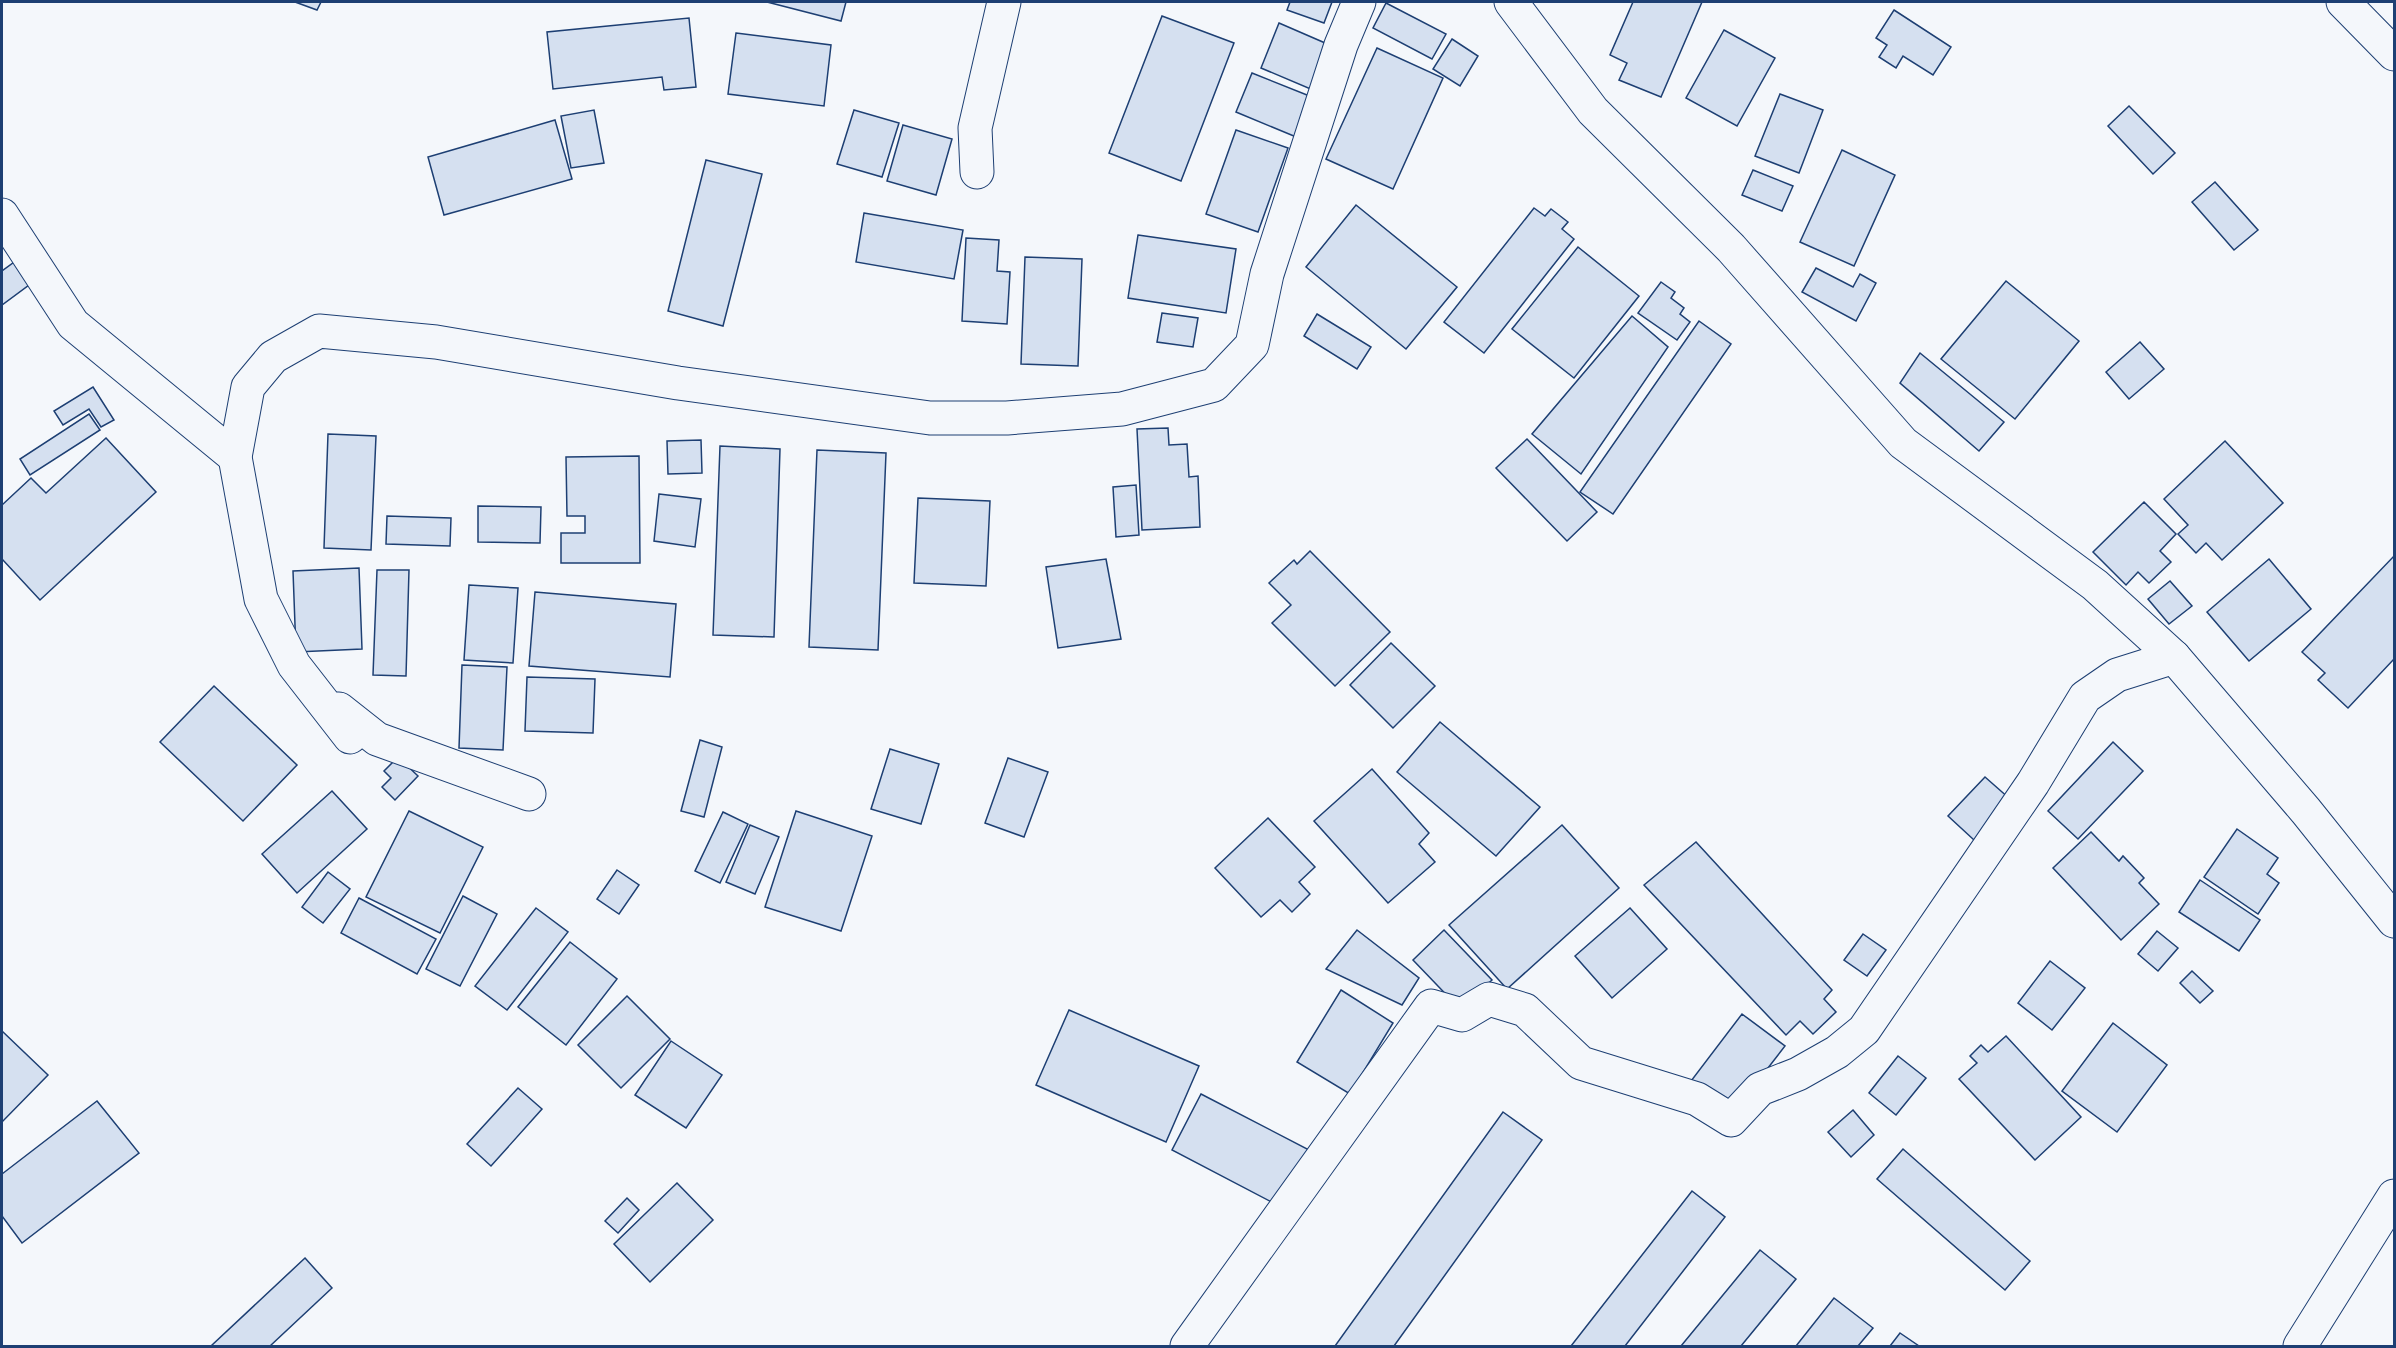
<svg xmlns="http://www.w3.org/2000/svg" width="2396" height="1348" font-family="'DM Sans',sans-serif">
	<style>
		.building { fill: #d5e0f0; stroke: #1d3f73; stroke-width: 1.5 }
		.lines { fill: none; stroke-linecap: round; stroke-linejoin: round }
		.minor-casing { stroke: #1d3f73; stroke-width: 35 }
		.minor { stroke: #f4f7fb; stroke-width: 33 }
	</style>
	<rect width="100%" height="100%" fill="#f4f7fb"/>
	<g class="building">
		<path d="M295,2H321L317,10Z"/>
		<path d="M767,2H846L841,21Z"/>
		<path d="M1290,2H1332L1324,23L1287,10Z"/>
		<path d="M1633,2H1702L1661,97L1619,80L1627,63L1610,55Z"/>
		<path d="M1386,3L1446,34L1432,59L1373,28Z"/>
		<path d="M1894,10L1951,47L1933,75L1903,56L1896,68L1879,57L1887,45L1876,38Z"/>
		<path d="M1162,16L1234,43L1181,181L1109,153Z"/>
		<path d="M689,18L696,87L664,90L662,77L553,89L547,32Z"/>
		<path d="M1279,23L1332,46L1313,90L1261,68Z"/>
		<path d="M1724,30L1775,58L1737,126L1686,98Z"/>
		<path d="M736,33L831,45L824,106L728,94Z"/>
		<path d="M1452,39L1478,56L1460,86L1433,69Z"/>
		<path d="M1377,48L1443,78L1393,189L1326,159Z"/>
		<path d="M1252,73L1317,99L1301,139L1236,112Z"/>
		<path d="M1780,94L1823,110L1799,173L1755,156Z"/>
		<path d="M2129,106L2175,153L2153,174L2108,126Z"/>
		<path d="M594,110L604,163L571,168L561,116Z"/>
		<path d="M854,110L899,123L882,177L837,164Z"/>
		<path d="M555,120L572,179L444,215L428,157Z"/>
		<path d="M903,125L952,139L936,195L887,181Z"/>
		<path d="M1236,130L1288,148L1258,232L1206,214Z"/>
		<path d="M1842,150L1895,175L1854,266L1800,242Z"/>
		<path d="M706,160L762,174L723,326L668,311Z"/>
		<path d="M1753,170L1793,186L1782,211L1742,195Z"/>
		<path d="M2215,182L2258,230L2234,250L2192,202Z"/>
		<path d="M1356,205L1457,287L1406,349L1306,267Z"/>
		<path d="M1534,208L1545,216L1551,209L1568,222L1562,229L1574,239L1484,353L1444,322Z"/>
		<path d="M864,213L963,230L954,279L856,262Z"/>
		<path d="M1138,235L1236,249L1226,313L1128,298Z"/>
		<path d="M966,238L999,240L997,271L1010,272L1007,324L962,321Z"/>
		<path d="M1578,247L1639,296L1574,378L1512,329Z"/>
		<path d="M1025,257L1082,259L1078,366L1021,364Z"/>
		<path d="M17,260L33,282L2,305V271Z"/>
		<path d="M1816,268L1853,287L1860,274L1876,283L1856,321L1802,292Z"/>
		<path d="M2006,281L2079,341L2015,419L1941,359Z"/>
		<path d="M1661,282L1675,292L1671,298L1684,308L1680,314L1690,322L1677,340L1638,313Z"/>
		<path d="M1162,313L1198,318L1193,347L1157,342Z"/>
		<path d="M1317,314L1371,347L1357,369L1304,336Z"/>
		<path d="M1632,316L1668,347L1581,474L1532,434Z"/>
		<path d="M1699,321L1731,344L1613,514L1580,492Z"/>
		<path d="M2140,342L2164,369L2129,399L2106,372Z"/>
		<path d="M1920,353L2004,422L1979,451L1900,383Z"/>
		<path d="M93,387L114,420L101,427L89,409L63,425L54,411Z"/>
		<path d="M89,414L100,430L30,475L20,459Z"/>
		<path d="M1168,428L1169,445L1187,444L1189,477L1198,476L1200,527L1142,530L1137,429Z"/>
		<path d="M328,434L376,436L371,550L324,548Z"/>
		<path d="M106,438L156,492L40,600L2,559V505L31,478L46,493Z"/>
		<path d="M1527,439L1597,512L1567,541L1496,468Z"/>
		<path d="M701,440L702,473L668,474L667,441Z"/>
		<path d="M2225,441L2283,503L2222,560L2206,543L2196,553L2178,534L2188,525L2164,499Z"/>
		<path d="M720,446L780,449L774,637L713,635Z"/>
		<path d="M817,450L886,453L878,650L809,647Z"/>
		<path d="M639,456L640,563H561V533H585V516H567L566,457Z"/>
		<path d="M1136,485L1139,535L1116,537L1113,487Z"/>
		<path d="M659,494L701,499L695,547L654,541Z"/>
		<path d="M918,498L990,501L986,586L914,583Z"/>
		<path d="M2144,502L2176,534L2160,551L2171,562L2149,583L2138,572L2126,585L2093,552Z"/>
		<path d="M478,506L541,507L540,543L478,542Z"/>
		<path d="M387,516L451,518L450,546L386,544Z"/>
		<path d="M1310,551L1390,632L1335,686L1272,623L1291,605L1269,583L1294,560L1297,564Z"/>
		<path d="M2394,556V659L2348,708L2318,680L2325,673L2302,652Z"/>
		<path d="M1106,559L1121,639L1058,648L1046,567Z"/>
		<path d="M2269,559L2311,609L2249,661L2207,612Z"/>
		<path d="M359,568L362,649L296,652L293,571Z"/>
		<path d="M377,570H409L406,676L373,675Z"/>
		<path d="M2170,581L2192,606L2169,624L2148,599Z"/>
		<path d="M469,585L518,588L513,663L464,660Z"/>
		<path d="M535,592L676,604L670,677L529,666Z"/>
		<path d="M1391,643L1435,686L1393,728L1350,685Z"/>
		<path d="M462,665L507,667L503,750L459,748Z"/>
		<path d="M527,677L595,679L593,733L525,731Z"/>
		<path d="M214,686L297,765L243,821L160,742Z"/>
		<path d="M1440,722L1540,807L1496,856L1397,772Z"/>
		<path d="M700,740L722,747L704,817L681,811Z"/>
		<path d="M2113,742L2143,771L2078,839L2048,811Z"/>
		<path d="M890,749L939,764L921,824L871,809Z"/>
		<path d="M398,757L418,776L395,800L382,787L391,778L384,771Z"/>
		<path d="M1008,758L1048,772L1024,837L985,823Z"/>
		<path d="M1372,769L1429,833L1419,844L1435,862L1388,903L1314,821Z"/>
		<path d="M1985,777L2010,799L1974,840L1948,816Z"/>
		<path d="M332,791L367,829L297,893L262,854Z"/>
		<path d="M409,811L483,847L440,933L366,897Z"/>
		<path d="M796,811L872,836L841,931L765,907Z"/>
		<path d="M723,812L748,824L720,883L695,871Z"/>
		<path d="M1268,818L1315,867L1299,882L1310,894L1292,912L1280,900L1261,917L1215,868Z"/>
		<path d="M750,825L779,837L755,894L726,882Z"/>
		<path d="M1562,825L1619,888L1507,989L1449,925Z"/>
		<path d="M2237,829L2278,858L2267,874L2279,883L2258,914L2204,877Z"/>
		<path d="M2091,832L2119,861L2123,856L2144,878L2139,883L2159,904L2121,940L2053,868Z"/>
		<path d="M1696,842L1832,990L1824,999L1836,1012L1813,1034L1800,1021L1786,1035L1644,885Z"/>
		<path d="M617,870L639,885L619,914L597,899Z"/>
		<path d="M328,872L350,889L323,923L302,907Z"/>
		<path d="M2200,880L2260,920L2239,951L2179,912Z"/>
		<path d="M463,896L497,914L460,986L426,969Z"/>
		<path d="M359,898L436,939L417,974L341,933Z"/>
		<path d="M536,908L568,932L507,1010L475,986Z"/>
		<path d="M1630,908L1667,949L1612,998L1575,956Z"/>
		<path d="M1357,930L1419,978L1402,1005L1326,969Z"/>
		<path d="M1444,930L1492,980L1460,1009L1413,960Z"/>
		<path d="M2157,931L2178,948L2158,971L2138,954Z"/>
		<path d="M1863,934L1886,950L1867,976L1844,960Z"/>
		<path d="M570,942L617,979L566,1045L518,1007Z"/>
		<path d="M2050,961L2085,988L2052,1030L2018,1003Z"/>
		<path d="M2192,971L2213,991L2200,1003L2180,983Z"/>
		<path d="M1341,990L1393,1023L1350,1094L1297,1062Z"/>
		<path d="M627,996L670,1039L621,1088L578,1045Z"/>
		<path d="M1069,1010L1199,1066L1166,1142L1036,1085Z"/>
		<path d="M1742,1014L1785,1046L1733,1113L1691,1081Z"/>
		<path d="M2113,1023L2167,1065L2117,1132L2062,1091Z"/>
		<path d="M2,1031L48,1075L2,1122Z"/>
		<path d="M2006,1036L2081,1117L2035,1160L1959,1079L1977,1063L1970,1056L1981,1045L1988,1052Z"/>
		<path d="M671,1041L722,1075L686,1128L635,1095Z"/>
		<path d="M1898,1056L1926,1078L1896,1115L1869,1093Z"/>
		<path d="M518,1088L542,1109L491,1166L467,1144Z"/>
		<path d="M1201,1094L1313,1152L1283,1208L1172,1150Z"/>
		<path d="M97,1101L139,1153L22,1243L2,1216V1174Z"/>
		<path d="M1853,1110L1874,1135L1851,1157L1828,1132Z"/>
		<path d="M1503,1112L1542,1140L1394,1346H1335Z"/>
		<path d="M1903,1149L2030,1261L2005,1290L1877,1179Z"/>
		<path d="M677,1183L713,1220L650,1282L614,1244Z"/>
		<path d="M1692,1191L1725,1217L1625,1346H1571Z"/>
		<path d="M627,1198L639,1210L618,1233L605,1221Z"/>
		<path d="M1760,1250L1796,1279L1741,1346H1681Z"/>
		<path d="M305,1258L332,1288L270,1346H211Z"/>
		<path d="M1834,1298L1873,1328L1858,1346H1796Z"/>
		<path d="M1900,1333L1919,1346H1890Z"/>
	</g>
	<g class="lines">
		<g class="minor-casing">
			<g id="minor">
				<path d="M1511,2L1593,111L1731,248L1903,443L2095,585L2174,657L2306,811L2394,921"/>
				<path d="M2343,2L2394,54"/>
				<path d="M977,172L975,128L1004,2"/>
				<path d="M2,215L73,324L235,457"/>
				<path d="M339,709L377,739L529,794"/>
				<path d="M350,737L294,665L261,599L235,457L248,387L273,357L319,331L436,342L678,383L930,418H1007L1122,409L1214,385L1252,345L1267,274L1341,45L1359,2"/>
				<path d="M1187,1346L1431,1006L1462,1015L1489,999L1525,1010L1581,1063L1697,1099L1731,1120L1760,1089L1798,1074L1837,1052L1864,1030L2033,783L2085,697L2117,675L2174,657"/>
				<path d="M2300,1346L2394,1196"/>
			</g>
		</g>
		<use href="#minor" class="minor"/>
	</g>
	<rect width="2396" height="1348" fill="none" stroke="#1d3f73" stroke-width="6"/>
</svg>
